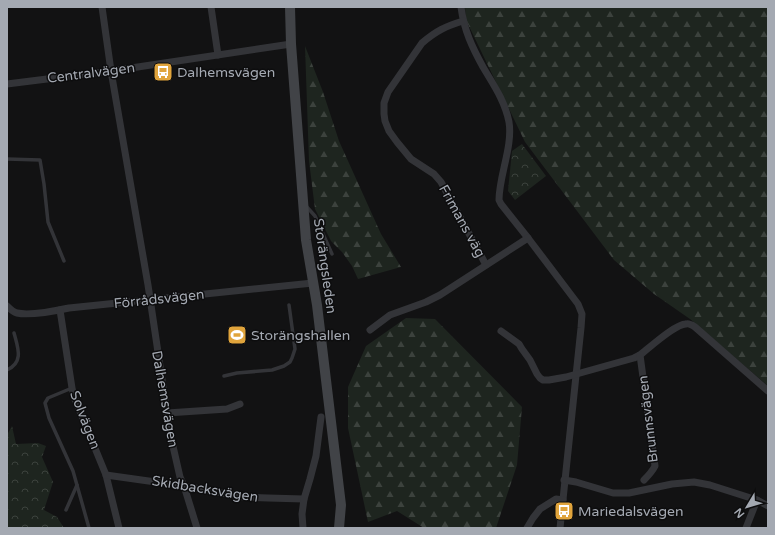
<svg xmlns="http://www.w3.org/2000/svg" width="775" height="535" font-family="'Varela Round',sans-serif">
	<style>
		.forest { fill: url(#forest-firs) }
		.park { fill: url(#park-crowns) }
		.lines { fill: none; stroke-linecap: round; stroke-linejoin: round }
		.lane { stroke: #333438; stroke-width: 3.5 }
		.street { stroke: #333438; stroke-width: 7 }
		.secondary { stroke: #414347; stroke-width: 10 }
		.labels { text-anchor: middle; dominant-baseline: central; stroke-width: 3; stroke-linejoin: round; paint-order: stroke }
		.poi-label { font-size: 14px; fill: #a4a9b2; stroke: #0d0d0e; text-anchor: start }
		.street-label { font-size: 14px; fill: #a4a9b2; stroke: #0d0d0e }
	</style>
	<defs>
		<pattern id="forest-firs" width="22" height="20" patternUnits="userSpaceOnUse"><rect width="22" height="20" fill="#1e251f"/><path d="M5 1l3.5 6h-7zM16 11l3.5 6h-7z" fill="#3c423d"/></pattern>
		<pattern id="park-crowns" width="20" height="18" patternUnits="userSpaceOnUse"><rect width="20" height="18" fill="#1e251f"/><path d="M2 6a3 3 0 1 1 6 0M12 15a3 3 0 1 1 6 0" fill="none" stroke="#3c423d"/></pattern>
	</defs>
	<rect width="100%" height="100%" fill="#121213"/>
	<g class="forest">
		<path d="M465,7H768V386L690,319L654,294L614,260L525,142L466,20Z"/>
		<path d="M305,46L323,92L339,141L381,234L401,267L358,279L352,266L342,252L331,241L315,209L309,161Z"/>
		<path d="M406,318L435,319L522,407L517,465L496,528H424L397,511L368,522L348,428V387L366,346Z"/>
	</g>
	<g class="park">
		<path d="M522,144L546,176L515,200L508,191L512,151Z"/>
		<path d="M12,426L16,444L38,443L46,446L42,457L53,482L44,510L57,517L64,528H7V435Z"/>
	</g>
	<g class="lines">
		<g class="lane">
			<path d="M7,159L40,160L44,184L48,222L64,261"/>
			<path d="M306,206L315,216L332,254"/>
			<path d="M7,370C24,362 18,348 14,333"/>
			<path d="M224,376L237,373L272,370L284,366L290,362L292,358L295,349L289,305"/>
			<path d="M72,388L48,398L45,403L49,418L73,471L89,528"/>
			<path d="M66,510L77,485"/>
		</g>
		<g class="street">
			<path d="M102,7L111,71L148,285L170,433L180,477L184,486L197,528"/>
			<path d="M211,7L218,55"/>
			<path d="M461,7C464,30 472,47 483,67C493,84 505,101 509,122C513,146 499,176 499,200L501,204L528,238L578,304L582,314L581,328L560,528"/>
			<path d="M463,21C446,26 436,31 422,43L388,92L384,103V114L385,121L389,131L397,142L411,159L434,174L441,182L486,265"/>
			<path d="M7,84L111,71L291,44"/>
			<path d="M7,306C10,309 13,312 17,313C30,316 55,311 69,308L313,283"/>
			<path d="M60,310L72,388L74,397L106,475L119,528"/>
			<path d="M370,330L390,315L426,302L440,295L528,238"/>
			<path d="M501,331L519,344L522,349L530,360L537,374L540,378L543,380H549L566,377L634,358L640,355C649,348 675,324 686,324C689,323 692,325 695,327L768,391"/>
			<path d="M640,355L655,466C652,472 649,475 644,480"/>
			<path d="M167,413L227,409L240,404"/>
			<path d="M106,475L184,486L244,497L268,498L304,499"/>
			<path d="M564,480L576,482L613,493H629L672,484L694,482L710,485L757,500L768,506"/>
			<path d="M303,528L302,514L304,499L310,479L316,456L321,417"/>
			<path d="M527,528L533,518L540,509L556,499L563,500"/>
			<path d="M746,528L757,500"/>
		</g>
		<path class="secondary" d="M290,7L291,44L306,240L317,305L341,505L339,528"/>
	</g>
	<defs>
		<g id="bus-square" transform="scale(1)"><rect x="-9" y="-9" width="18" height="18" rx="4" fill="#e0a43c" stroke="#0d0d0e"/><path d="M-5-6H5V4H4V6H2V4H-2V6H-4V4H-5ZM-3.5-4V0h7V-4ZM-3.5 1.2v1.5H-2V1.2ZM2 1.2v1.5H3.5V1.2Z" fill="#fff"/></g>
		<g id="stadium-square" transform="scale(1)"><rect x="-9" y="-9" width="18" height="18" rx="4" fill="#e0a43c" stroke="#0d0d0e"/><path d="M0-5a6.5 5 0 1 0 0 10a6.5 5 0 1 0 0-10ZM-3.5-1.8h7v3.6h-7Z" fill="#fff"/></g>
	</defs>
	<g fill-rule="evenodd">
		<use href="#bus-square" x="163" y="72"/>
		<use href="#stadium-square" x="237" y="335"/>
		<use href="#bus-square" x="564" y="511"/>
	</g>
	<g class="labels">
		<g class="poi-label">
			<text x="177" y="72">Dalhemsvägen</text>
			<text x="251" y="335">Storängshallen</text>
			<text x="578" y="511">Mariedalsvägen</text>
		</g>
		<g class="street-label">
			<text transform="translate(91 73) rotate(-7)">Centralvägen</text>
			<text transform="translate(462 221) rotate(61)">Frimans väg</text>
			<text transform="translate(325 266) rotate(82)">Storängsleden</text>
			<text transform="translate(159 299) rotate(-6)">Förrådsvägen</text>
			<text transform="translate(165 399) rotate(80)">Dalhemsvägen</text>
			<text transform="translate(648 419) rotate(-97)">Brunnsvägen</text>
			<text transform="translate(85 420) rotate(69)">Solvägen</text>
			<text transform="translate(205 489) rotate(9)">Skidbacksvägen</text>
		</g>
	</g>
	<rect width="775" height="535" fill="none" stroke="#a4a9b2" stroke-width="16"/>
	<g transform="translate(747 507) rotate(232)" stroke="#0d0d0e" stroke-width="3" paint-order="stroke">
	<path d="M0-3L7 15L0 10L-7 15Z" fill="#a4a9b2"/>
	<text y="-6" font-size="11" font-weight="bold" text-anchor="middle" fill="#a4a9b2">N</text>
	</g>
</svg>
